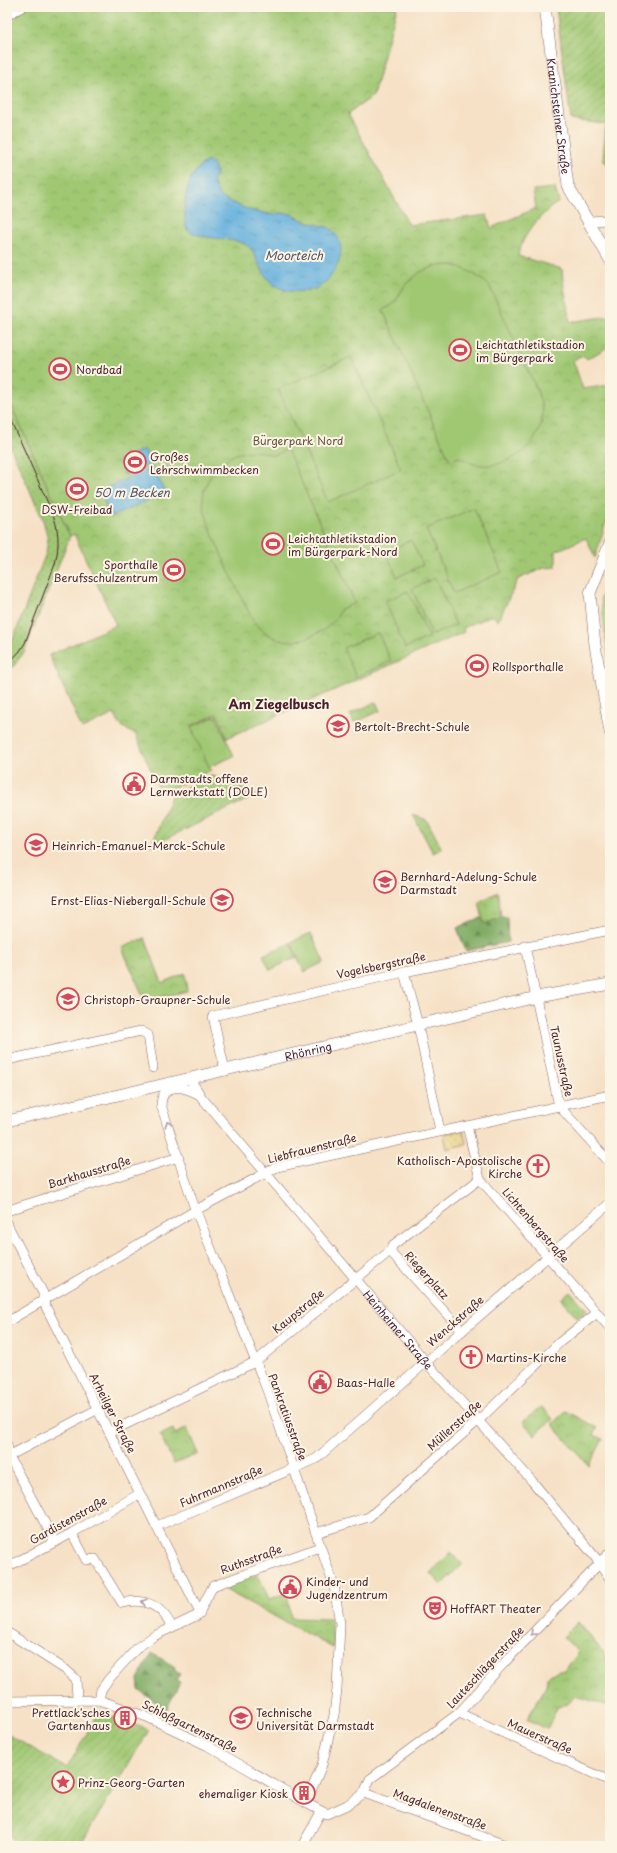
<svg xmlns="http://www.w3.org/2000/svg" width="617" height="1853" font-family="'Playpen Sans',sans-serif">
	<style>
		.grass { fill: url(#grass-dots); stroke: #75744f }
		.forest { fill: url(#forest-firs); stroke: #656648 }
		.sand { fill: url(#sand-dots); stroke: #9c7c64 }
		.park { fill: url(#park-crowns); stroke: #75744f }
		.garden { fill: url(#garden-furrows); stroke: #75744f }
		.pitch { fill: #a0c873; stroke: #75744f }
		.water { fill: url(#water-ripples); stroke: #586884 }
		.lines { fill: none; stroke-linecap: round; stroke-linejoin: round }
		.minor-casing { stroke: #866361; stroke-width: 10 }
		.major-casing { stroke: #866361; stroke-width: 12 }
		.minor { stroke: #fff; stroke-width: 9 }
		.major { stroke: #fff; stroke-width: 11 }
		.tram { stroke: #4a1f2b; stroke-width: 1 }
		.oneway { stroke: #ae9aa0 }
		.labels { text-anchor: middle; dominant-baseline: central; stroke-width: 4; stroke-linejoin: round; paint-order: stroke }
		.street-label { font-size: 11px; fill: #4a1f2b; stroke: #fcf5e5 }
		.poi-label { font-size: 11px; fill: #4a1f2b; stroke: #fcf5e5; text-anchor: start }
		.park-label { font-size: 11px; fill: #645241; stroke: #fcf5e5 }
		.water-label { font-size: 12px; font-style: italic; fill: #53526a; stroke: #fcf5e5 }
		.quarter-label { font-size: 13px; font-weight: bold; fill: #4a1f2b; stroke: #fcf5e5 }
	</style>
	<defs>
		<pattern id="grass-dots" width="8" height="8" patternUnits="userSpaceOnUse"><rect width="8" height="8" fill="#a0c873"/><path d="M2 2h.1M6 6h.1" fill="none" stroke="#8bab64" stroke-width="1.8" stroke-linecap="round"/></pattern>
		<pattern id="forest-firs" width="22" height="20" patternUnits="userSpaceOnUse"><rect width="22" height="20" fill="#80ac65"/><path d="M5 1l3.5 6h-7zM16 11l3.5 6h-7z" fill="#6b8b53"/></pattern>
		<pattern id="sand-dots" width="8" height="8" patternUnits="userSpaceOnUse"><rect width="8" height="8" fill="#eeda9e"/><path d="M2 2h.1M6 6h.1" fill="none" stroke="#cebb88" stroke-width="1.8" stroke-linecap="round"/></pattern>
		<pattern id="park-crowns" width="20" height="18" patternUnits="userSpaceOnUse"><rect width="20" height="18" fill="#a0c873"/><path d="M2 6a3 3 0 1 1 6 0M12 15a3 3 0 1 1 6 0" fill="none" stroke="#8bab64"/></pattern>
		<pattern id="garden-furrows" width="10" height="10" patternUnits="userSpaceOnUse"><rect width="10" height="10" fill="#a0c873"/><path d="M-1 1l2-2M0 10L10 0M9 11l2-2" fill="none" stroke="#8bab64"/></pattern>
		<pattern id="water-ripples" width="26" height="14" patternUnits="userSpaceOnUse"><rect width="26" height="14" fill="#65b1de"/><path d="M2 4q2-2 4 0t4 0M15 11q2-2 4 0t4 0" fill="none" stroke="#558fb4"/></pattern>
	</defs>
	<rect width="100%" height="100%" fill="#fcf5e5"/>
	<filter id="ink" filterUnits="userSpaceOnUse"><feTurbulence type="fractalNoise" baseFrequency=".025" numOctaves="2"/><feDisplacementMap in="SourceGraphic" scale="8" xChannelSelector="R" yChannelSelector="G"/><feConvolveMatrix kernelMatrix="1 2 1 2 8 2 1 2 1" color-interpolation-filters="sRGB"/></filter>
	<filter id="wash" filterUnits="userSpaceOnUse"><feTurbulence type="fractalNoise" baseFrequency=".012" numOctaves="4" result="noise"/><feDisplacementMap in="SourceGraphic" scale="16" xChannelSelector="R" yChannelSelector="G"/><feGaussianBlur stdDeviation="0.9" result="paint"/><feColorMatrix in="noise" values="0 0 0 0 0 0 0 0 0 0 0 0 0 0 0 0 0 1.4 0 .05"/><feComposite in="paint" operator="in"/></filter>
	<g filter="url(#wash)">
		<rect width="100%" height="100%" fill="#f6e1c6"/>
		<g class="grass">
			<path d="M7,396L70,536L24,652L13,667L7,670V646L12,642L46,553L48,539L43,520L7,439Z"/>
			<path d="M376,702L380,711L354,723L350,714Z"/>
			<path d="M413,815L427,820L442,849L433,853Z"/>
		</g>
		<g class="forest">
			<path d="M507,917L508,942L466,951L457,928L481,918Z"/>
			<path d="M152,1653L175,1667L174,1670L180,1674L176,1680L180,1682L166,1710L139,1690L138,1679Z"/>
		</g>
		<path class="sand" d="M463,1130L466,1144L447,1149L444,1134Z"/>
		<g class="park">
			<path d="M7,7H397L373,96L348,114L409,225L487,215L491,228L536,208L533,190L555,188L559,202C543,211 521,236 518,256L562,269L563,281L570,322L610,316V346L587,359L584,356L573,360L583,389L610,385V509L595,558L586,538L556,551V567L544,568L518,579L498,621L492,615L463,628L464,632L227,738L217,714L191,726L211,770L161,794L135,733H132L120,725L114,714L82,729L49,655L116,625L74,534L70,536L7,396Z"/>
			<path d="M610,575V674L601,598Z"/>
			<path d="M498,892L501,917L484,924L479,902Z"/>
			<path d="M145,938L162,983L185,973L187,991L145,1001L122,948Z"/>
			<path d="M570,1291L587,1310L578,1318L561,1299Z"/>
			<path d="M541,1406L553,1419L535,1435L523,1422Z"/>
			<path d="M566,1411L597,1428L594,1435L603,1439L589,1466L552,1424Z"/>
			<path d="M187,1428L198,1454L174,1464L160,1435L173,1429L175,1434Z"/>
			<path d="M258,1574L269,1599L287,1593L291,1618L331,1619L333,1648L222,1588Z"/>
			<path d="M578,1622L610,1661V1706L575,1696L568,1704L558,1706L547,1729L527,1719L546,1686L547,1677L558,1670H565L579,1652L563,1637Z"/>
		</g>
		<g class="garden">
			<path d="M556,7H610V168L603,159L606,124L571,120Z"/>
			<path d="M211,775L257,795L151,846L172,794Z"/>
			<path d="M99,1712L149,1730L80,1846H25L7,1835V1734L67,1768Z"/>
		</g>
		<g class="pitch">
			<path d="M452,265C467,269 477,275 489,285L537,390C540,400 544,410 542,420C537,450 502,471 474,464C469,462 464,459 459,457L450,461L383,310L394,304L405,285L420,272L436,266Z"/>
			<path d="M351,357L401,469L328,502L278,389Z"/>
			<path d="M287,449L355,603L341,609L335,620L324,630L307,638L294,641L278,640L266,633L253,621C242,597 203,523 203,500C204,482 215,465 232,456C240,452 252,450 261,452C265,452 270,455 273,455C277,455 283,451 287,449Z"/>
			<path d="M474,508L502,572L454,593L426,529Z"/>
			<path d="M411,540L423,565L397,577L386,552Z"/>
			<path d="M435,578L456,625L432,635L412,589Z"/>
			<path d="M408,591L429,637L405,648L385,601Z"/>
			<path d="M378,633L391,661L356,677L343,648Z"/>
			<path d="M216,716L234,756L209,767L191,727Z"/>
			<path d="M311,933L324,962L304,972L291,942Z"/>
			<path d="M290,943L297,957L270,970L263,955Z"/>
			<path d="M451,1552L462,1564L441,1585L430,1573Z"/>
		</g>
		<g class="water">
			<path d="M208,161L214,165L216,172L213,182L220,197L249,210L274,215L281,213L291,214L304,221L330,228C333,232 339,237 340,243C344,259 332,279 319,287C311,292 297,292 289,291C270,287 264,275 256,258C254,254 252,249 248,246C236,237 205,241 187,230C181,208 185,172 208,161Z"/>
			<path d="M144,449L151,464L125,475L119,460Z"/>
			<path d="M153,467L165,493L111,517L99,491Z"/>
		</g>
	</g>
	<g filter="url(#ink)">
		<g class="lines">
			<g class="minor-casing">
				<g id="minor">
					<path d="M7,15L22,7"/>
					<path d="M588,221L610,220"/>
					<path d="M525,946L559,1106L610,1163"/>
					<path d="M404,972L418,1025L440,1131"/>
					<path d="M7,1060L141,1031L148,1035L153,1068"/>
					<path d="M225,1071L213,1016L404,972L610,930"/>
					<path id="s1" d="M190,1079L202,1098L426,1362L532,1481L600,1563L504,1663L459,1713L370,1779L364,1793"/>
					<path d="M198,1094C185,1087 162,1081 161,1105L194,1206L267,1390L334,1586L340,1624L337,1689L334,1715L322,1765L306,1803L327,1814L347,1805L364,1793"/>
					<path d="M467,1126L480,1179L610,1328"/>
					<path d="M7,1211L21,1206L179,1157"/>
					<path d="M7,1224L43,1293V1301L200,1613"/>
					<path d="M390,1251L462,1331"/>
					<path d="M7,1322L196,1210L277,1167L610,1095"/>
					<path d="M110,1432L255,1362L390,1251L393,1245L480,1179"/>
					<path d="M7,1444L9,1456L55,1542"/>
					<path d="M7,1457L98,1409"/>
					<path d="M157,1526L316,1459L426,1362L610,1203"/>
					<path d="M72,1533L86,1560L95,1559L122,1603C145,1597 162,1606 172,1627"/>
					<path d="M316,1533L369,1517L481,1418L560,1342L597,1313"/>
					<path d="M7,1567L72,1533L139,1494"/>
					<path d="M7,1632L66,1670L76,1679L77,1699"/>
					<path d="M99,1700L101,1690L108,1680L138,1647L154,1636L198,1615L213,1586L320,1547"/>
					<path d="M7,1701L99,1700L147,1717L208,1746L306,1803"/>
					<path d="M459,1713L610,1781"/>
					<path d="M364,1793L508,1846"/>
					<path d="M302,1846L321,1812"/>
				</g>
			</g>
			<g class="major-casing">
				<g id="major">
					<path id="s2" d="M545,7L568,186L610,260"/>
					<path d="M610,543L590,593L595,645L610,732"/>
					<path id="s3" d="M7,1121L537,997L610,984"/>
					<path d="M610,1554L600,1563L610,1578"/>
				</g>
			</g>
			<use href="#minor" class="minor"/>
			<use href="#major" class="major"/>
			<path class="tram" d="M7,411L51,510C59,528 60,544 55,564L25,643L20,651L7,665"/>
		</g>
		<defs><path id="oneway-chevron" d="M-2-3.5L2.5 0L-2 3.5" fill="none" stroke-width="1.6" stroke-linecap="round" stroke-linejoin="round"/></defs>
		<g class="oneway">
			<use href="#oneway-chevron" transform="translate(168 1124) rotate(-110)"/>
			<use href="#oneway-chevron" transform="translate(144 1602) rotate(-164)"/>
			<use href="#oneway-chevron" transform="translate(533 1633) rotate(133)"/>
		</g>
	</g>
	<defs>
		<g id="stadium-ring" transform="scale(1.15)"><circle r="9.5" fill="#fcf5e5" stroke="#d1495b" stroke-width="1.5"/><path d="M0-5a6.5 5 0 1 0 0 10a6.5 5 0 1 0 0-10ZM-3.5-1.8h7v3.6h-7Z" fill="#d1495b"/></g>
		<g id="school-ring" transform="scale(1.15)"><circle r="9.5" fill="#fcf5e5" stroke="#d1495b" stroke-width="1.5"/><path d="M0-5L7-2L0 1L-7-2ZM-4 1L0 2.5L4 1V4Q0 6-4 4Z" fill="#d1495b"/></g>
		<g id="civic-ring" transform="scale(1.15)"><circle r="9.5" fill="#fcf5e5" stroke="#d1495b" stroke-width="1.5"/><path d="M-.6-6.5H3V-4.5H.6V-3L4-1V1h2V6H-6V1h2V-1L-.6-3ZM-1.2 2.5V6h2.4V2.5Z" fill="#d1495b"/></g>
		<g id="church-ring" transform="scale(1.15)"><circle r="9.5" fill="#fcf5e5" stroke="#d1495b" stroke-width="1.5"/><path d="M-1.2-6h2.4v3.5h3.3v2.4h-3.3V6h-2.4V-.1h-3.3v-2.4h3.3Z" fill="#d1495b"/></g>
		<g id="theatre-ring" transform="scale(1.15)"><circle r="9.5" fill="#fcf5e5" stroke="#d1495b" stroke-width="1.5"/><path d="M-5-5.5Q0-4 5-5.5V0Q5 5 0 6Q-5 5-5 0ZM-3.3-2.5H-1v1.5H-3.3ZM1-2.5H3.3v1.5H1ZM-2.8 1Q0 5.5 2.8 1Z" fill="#d1495b"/></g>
		<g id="building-ring" transform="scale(1.15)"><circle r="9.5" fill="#fcf5e5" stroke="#d1495b" stroke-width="1.5"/><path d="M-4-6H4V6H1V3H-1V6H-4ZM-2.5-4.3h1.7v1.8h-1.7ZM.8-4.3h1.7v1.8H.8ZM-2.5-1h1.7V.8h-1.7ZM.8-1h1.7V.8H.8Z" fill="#d1495b"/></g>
		<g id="university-ring" transform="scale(1.15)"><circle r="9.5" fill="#fcf5e5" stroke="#d1495b" stroke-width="1.5"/><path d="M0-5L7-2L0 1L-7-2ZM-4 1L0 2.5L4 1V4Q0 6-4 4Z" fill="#d1495b"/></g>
		<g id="sight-ring" transform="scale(1.15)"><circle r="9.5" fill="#fcf5e5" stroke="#d1495b" stroke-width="1.5"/><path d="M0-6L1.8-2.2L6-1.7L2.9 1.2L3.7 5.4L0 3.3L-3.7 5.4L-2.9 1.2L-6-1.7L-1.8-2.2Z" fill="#d1495b"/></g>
	</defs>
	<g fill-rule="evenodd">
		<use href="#stadium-ring" x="460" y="350"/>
		<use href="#stadium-ring" x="60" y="369"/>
		<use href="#stadium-ring" x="135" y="462"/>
		<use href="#stadium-ring" x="77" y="489"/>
		<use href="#stadium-ring" x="273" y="544"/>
		<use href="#stadium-ring" x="174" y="570"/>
		<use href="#stadium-ring" x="477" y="666"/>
		<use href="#school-ring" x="338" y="726"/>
		<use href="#civic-ring" x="134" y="784"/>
		<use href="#school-ring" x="36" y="845"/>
		<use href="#school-ring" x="385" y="882"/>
		<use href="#school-ring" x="222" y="900"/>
		<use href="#school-ring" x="68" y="999"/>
		<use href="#church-ring" x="538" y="1166"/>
		<use href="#church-ring" x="471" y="1357"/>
		<use href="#civic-ring" x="320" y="1382"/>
		<use href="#civic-ring" x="290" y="1587"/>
		<use href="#theatre-ring" x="435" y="1608"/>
		<use href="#building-ring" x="125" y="1718"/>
		<use href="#university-ring" x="241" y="1718"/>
		<use href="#sight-ring" x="63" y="1782"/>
		<use href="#building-ring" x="304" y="1793"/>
	</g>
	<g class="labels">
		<g class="street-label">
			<text stroke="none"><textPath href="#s2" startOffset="110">Kranichsteiner Straße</textPath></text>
			<text transform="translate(381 965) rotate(-12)">Vogelsbergstraße</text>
			<text stroke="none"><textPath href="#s3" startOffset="309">Rhönring</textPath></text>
			<text transform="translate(562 1061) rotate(78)">Taunusstraße</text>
			<text transform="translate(312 1148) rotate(-14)">Liebfrauenstraße</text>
			<text transform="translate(89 1172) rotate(-17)">Barkhausstraße</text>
			<text transform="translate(536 1225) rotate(49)">Lichtenbergstraße</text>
			<text transform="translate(427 1275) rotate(48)">Riegerplatz</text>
			<text transform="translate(298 1311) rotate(-39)">Kaupstraße</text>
			<text transform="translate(455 1321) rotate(-41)">Wenckstraße</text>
			<text stroke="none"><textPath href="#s1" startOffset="326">Heinheimer Straße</textPath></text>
			<text transform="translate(113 1413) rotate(63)">Arheilger Straße</text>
			<text transform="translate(288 1417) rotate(70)">Pankratiusstraße</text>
			<text transform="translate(454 1425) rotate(-42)">Müllerstraße</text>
			<text transform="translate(221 1486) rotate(-23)">Fuhrmannstraße</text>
			<text transform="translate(68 1520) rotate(-29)">Gardistenstraße</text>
			<text transform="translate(251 1559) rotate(-20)">Ruthsstraße</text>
			<text transform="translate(485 1667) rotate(-47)">Lauteschlägerstraße</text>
			<text transform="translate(190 1726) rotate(26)">Schloßgartenstraße</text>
			<text transform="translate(540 1736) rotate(24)">Mauerstraße</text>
			<text transform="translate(440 1809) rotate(20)">Magdalenenstraße</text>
		</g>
		<g class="poi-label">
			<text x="476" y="344">Leichtathletikstadion<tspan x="476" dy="13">im Bürgerpark</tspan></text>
			<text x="76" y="369">Nordbad</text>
			<text x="150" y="456">Großes<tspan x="150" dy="13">Lehrschwimmbecken</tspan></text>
			<text x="77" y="509" text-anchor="middle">DSW-Freibad</text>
			<text x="288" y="538">Leichtathletikstadion<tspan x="288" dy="13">im Bürgerpark-Nord</tspan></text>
			<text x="158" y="564" text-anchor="end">Sporthalle<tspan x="158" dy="13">Berufsschulzentrum</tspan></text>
			<text x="492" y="666">Rollsporthalle</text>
			<text x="354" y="726">Bertolt-Brecht-Schule</text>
			<text x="150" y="778">Darmstadts offene<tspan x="150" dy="13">Lernwerkstatt (DOLE)</tspan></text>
			<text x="52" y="845">Heinrich-Emanuel-Merck-Schule</text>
			<text x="400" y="876">Bernhard-Adelung-Schule<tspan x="400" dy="13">Darmstadt</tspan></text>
			<text x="206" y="900" text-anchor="end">Ernst-Elias-Niebergall-Schule</text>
			<text x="84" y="999">Christoph-Graupner-Schule</text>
			<text x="522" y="1160" text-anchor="end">Katholisch-Apostolische<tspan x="522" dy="13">Kirche</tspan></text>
			<text x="486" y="1357">Martins-Kirche</text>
			<text x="336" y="1382">Baas-Halle</text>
			<text x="306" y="1581">Kinder- und<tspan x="306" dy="13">Jugendzentrum</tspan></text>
			<text x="450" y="1608">HoffART Theater</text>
			<text x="110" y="1712" text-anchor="end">Prettlack'sches<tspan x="110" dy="13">Gartenhaus</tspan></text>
			<text x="256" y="1712">Technische<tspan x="256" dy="13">Universität Darmstadt</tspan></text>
			<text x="78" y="1782">Prinz-Georg-Garten</text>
			<text x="288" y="1793" text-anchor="end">ehemaliger Kiosk</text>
		</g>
		<g class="park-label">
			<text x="298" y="440">Bürgerpark Nord</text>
		</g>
		<g class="water-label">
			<text x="294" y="255">Moorteich</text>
			<text x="132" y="492">50 m Becken</text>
		</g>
		<g class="quarter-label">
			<text x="279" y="703">Am Ziegelbusch</text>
		</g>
	</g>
	<rect width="617" height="1853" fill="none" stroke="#fcf5e5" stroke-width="24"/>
</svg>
